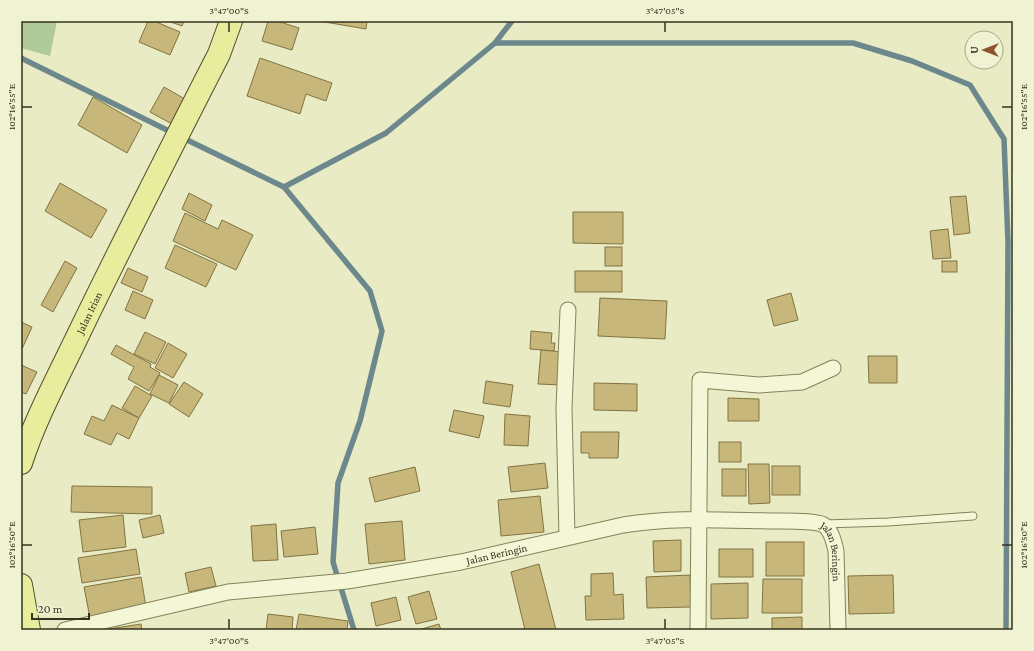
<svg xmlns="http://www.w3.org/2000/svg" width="1034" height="651" font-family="'Crimson Pro',serif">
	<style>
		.green { fill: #b0c998 }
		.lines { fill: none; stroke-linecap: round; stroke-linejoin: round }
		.stream { stroke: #6c888c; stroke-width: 5.5 }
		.building { fill: #c7b77b; stroke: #827442 }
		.service-casing { stroke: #84815b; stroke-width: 9 }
		.minor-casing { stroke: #84815b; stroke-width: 17 }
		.primary-casing { stroke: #524d2f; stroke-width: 24 }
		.service { stroke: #f4f7d6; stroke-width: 7 }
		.minor { stroke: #f4f7d6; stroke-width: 15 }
		.primary { stroke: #e7ed9d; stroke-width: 22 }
		.ticks { fill: none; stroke: #35321e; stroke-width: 1.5 }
		.labels { text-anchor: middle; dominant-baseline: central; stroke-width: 3.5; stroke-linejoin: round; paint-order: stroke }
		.street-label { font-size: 11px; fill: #35321e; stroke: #f0f3d2 }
		.neatline { fill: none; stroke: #35321e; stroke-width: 1.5 }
		.ticks-label { font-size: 10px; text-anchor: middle; fill: #35321e }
	</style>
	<rect width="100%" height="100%" fill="#e8ebc3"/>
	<path class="green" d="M21,21H57L50,56L21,48Z"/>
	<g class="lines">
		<g class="stream">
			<path d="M495,43L512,21"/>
			<path d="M21,58L173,133"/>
			<path d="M181,137L284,187L370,291L382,331L360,421L338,483L333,562L354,630"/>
			<path d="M284,187L386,133L495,43H853L912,61L970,85L1004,139L1008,243L1006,630"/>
		</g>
	</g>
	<g class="building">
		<path d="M148,21H154L180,32L170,55L139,42Z"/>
		<path d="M168,21H184L182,26Z"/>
		<path d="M268,21H277L299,28L292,50L262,41Z"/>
		<path d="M319,21H367L366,29Z"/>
		<path d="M260,58L332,83L326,101L306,94L300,114L247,96Z"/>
		<path d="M164,87L185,99L172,124L150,112Z"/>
		<path d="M93,97L142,125L127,153L78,125Z"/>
		<path d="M60,183L107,210L91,238L45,211Z"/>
		<path d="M189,193L212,205L205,221L182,209Z"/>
		<path d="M966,196L970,233L954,235L950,197Z"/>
		<path d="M573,212H623V244L573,243Z"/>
		<path d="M185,213L218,229L222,220L253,235L236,270L173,241Z"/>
		<path d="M948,229L951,258L933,259L930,231Z"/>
		<path d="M175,245L217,264L206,287L165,268Z"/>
		<rect x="605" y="247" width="17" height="19"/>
		<path d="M65,261L77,268L53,312L41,305Z"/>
		<rect x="942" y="261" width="15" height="11"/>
		<path d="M128,268L148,277L142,292L121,283Z"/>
		<rect x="575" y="271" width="47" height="21"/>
		<path d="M133,291L153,300L145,319L125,310Z"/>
		<path d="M791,293L798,320L774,326L767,300Z"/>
		<path d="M600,298L667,301L665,339L598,336Z"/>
		<path d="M21,322L32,327L22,349H21Z"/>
		<path d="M531,331L552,333L551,343H555L554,351L530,349Z"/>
		<path d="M145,332L166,342L155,364L134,354Z"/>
		<path d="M168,343L187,354L173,378L155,368Z"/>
		<path d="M116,345L151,364L150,367L160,373L149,391L128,379L134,367L111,354Z"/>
		<path d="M541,350L564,352L562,385L538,384Z"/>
		<path d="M868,356H897V383H869Z"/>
		<path d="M21,365L37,372L26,394L21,392Z"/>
		<path d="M159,375L178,385L169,403L150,394Z"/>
		<path d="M486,381L513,385L510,407L483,403Z"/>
		<path d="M184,382L203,394L189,417L169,404Z"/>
		<path d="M594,383L637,384V411L594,410Z"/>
		<path d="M135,386L152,396L139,418L122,408Z"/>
		<path d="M728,398L759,399V421H728Z"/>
		<path d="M112,405L139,418L129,439L117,433L111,445L84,434L92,416L104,421Z"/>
		<path d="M454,410L484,416L479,438L449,431Z"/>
		<path d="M505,414L530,416L528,446L504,445Z"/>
		<path d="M581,432H619L618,458H589V453H581Z"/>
		<rect x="719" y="442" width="22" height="20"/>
		<path d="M545,463L548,488L511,492L508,467Z"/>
		<path d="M748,464H769L770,503L749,504Z"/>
		<rect x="772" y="466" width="28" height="29"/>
		<path d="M415,467L420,491L375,502L369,478Z"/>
		<rect x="722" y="469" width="24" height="27"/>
		<path d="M72,486L152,487V514L71,512Z"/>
		<path d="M540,496L544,532L501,536L498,500Z"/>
		<path d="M123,515L126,547L83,552L79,520Z"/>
		<path d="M160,515L164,533L143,538L139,520Z"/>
		<path d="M402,521L405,560L369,564L365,524Z"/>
		<path d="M276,524L278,560L253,561L251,526Z"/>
		<path d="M315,527L318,554L284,557L281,531Z"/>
		<path d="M681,540V571L654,572L653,541Z"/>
		<rect x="766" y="542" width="38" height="34"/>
		<path d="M136,549L140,574L82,583L78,558Z"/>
		<rect x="719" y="549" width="34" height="28"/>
		<path d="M539,564L556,630H525L511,572Z"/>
		<path d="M211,567L216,586L189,592L185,573Z"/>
		<path d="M613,573L614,595L623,594L624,619L586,620L585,596H591V574Z"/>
		<path d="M690,575L691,607L647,608L646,577Z"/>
		<path d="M893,575L894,613L849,614L848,576Z"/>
		<path d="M141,577L146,607L90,618L84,587Z"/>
		<path d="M763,579H802V613H762Z"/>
		<path d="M748,583V618L711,619V584Z"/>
		<path d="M429,591L437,619L416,624L408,597Z"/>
		<path d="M396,597L401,620L376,626L371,603Z"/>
		<path d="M268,614L293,617L292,630H266Z"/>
		<path d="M299,614L348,621L347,630H296Z"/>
		<path d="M802,617V630H772V618Z"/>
		<path d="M141,624L142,630H102Z"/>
		<path d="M439,624L441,630H418Z"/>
	</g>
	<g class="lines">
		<g class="service-casing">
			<path id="service" d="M824,524L888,522L973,516"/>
		</g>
		<g class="minor-casing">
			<g id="minor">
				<path d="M567,537L564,408L568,310"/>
				<path id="s1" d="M65,630L228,592L347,581L461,562L623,525C672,517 721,520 770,521C784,521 809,520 822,524C831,528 834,542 836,551L838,630"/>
				<path d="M698,630L700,380L759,385L802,382L833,368"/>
			</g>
		</g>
		<g class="primary-casing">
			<g id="primary">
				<path id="s2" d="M21,463C35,419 60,373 80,331C125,238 172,146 219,54L231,21"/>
				<path d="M21,585L29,630"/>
			</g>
		</g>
		<use href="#service" class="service"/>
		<use href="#minor" class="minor"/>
		<use href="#primary" class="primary"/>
	</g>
	<path class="ticks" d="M229,22V32M665,22V32M22,107H32M1002,107H1012M22,545H32M1002,545H1012M229,619V629M665,619V629"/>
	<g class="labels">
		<g class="street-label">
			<text stroke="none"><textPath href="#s2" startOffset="165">Jalan Irian</textPath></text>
			<text stroke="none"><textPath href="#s1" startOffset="439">Jalan Beringin</textPath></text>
			<text stroke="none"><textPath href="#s1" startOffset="799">Jalan Beringin</textPath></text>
		</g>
	</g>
	<rect width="1034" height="651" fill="none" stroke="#f0f3d2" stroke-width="44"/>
	<g transform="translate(984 50) rotate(270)"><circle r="19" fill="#f0f3d2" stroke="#a5a68a"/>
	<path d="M0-3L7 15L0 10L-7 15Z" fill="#90522e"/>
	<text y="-6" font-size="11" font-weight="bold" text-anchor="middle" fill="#35321e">U</text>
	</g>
	<path d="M32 613v6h57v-6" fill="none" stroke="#35321e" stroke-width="2"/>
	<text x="38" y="613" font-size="12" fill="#35321e" stroke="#f0f3d2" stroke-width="3" paint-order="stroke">20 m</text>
	<rect x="22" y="22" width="990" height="607" class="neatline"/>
	<g class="ticks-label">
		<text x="229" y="14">3°47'00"S</text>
		<text x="665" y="14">3°47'05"S</text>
		<text transform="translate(1023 107) rotate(-90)" y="4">102°16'55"E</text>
		<text transform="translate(11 107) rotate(-90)" y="4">102°16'55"E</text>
		<text transform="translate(1023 545) rotate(-90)" y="4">102°16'50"E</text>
		<text transform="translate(11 545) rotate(-90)" y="4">102°16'50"E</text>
		<text x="229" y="644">3°47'00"S</text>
		<text x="665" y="644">3°47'05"S</text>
	</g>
</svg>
